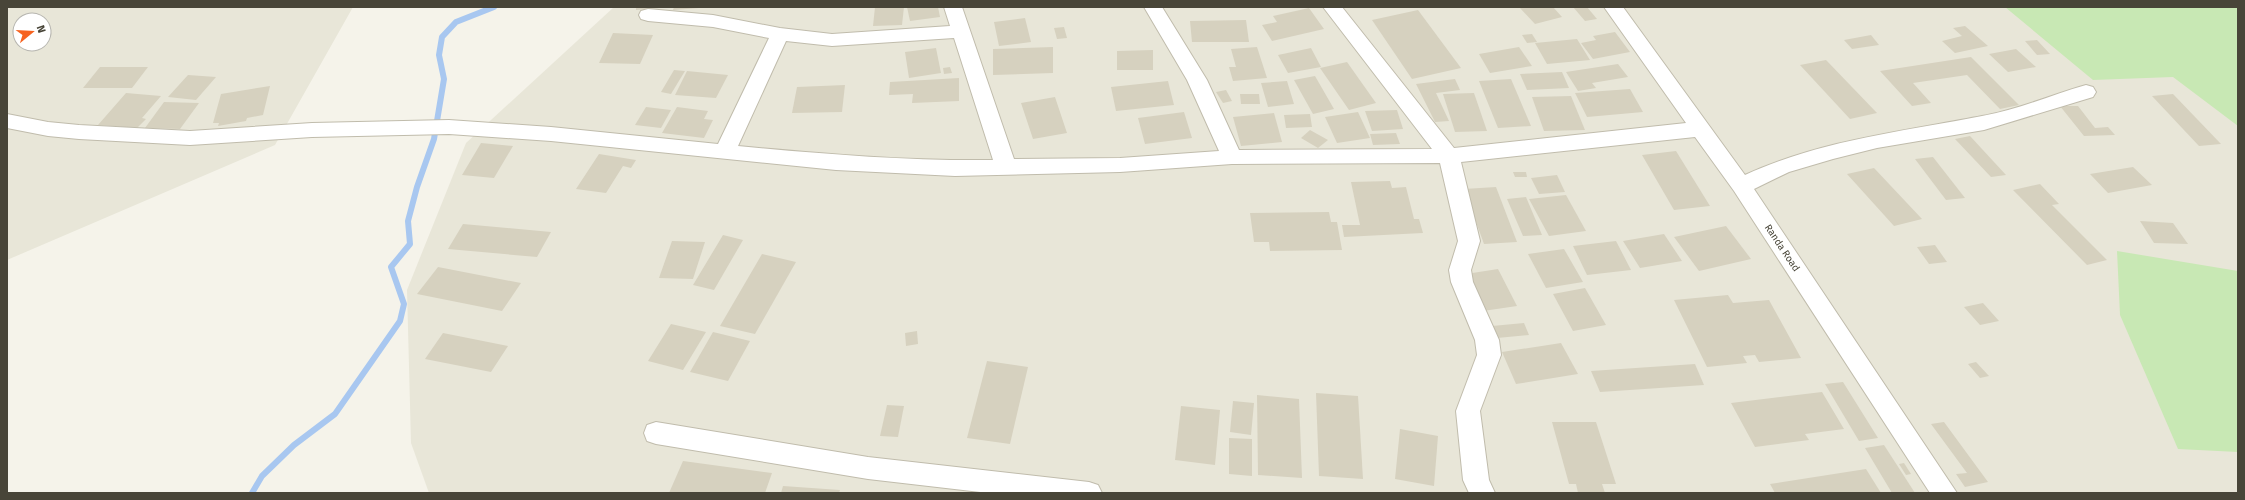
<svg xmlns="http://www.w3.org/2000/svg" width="2245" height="500" font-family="'Fira Sans',sans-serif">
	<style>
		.residential { fill: #e8e6d8; fill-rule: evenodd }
		.green { fill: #c8e8b4 }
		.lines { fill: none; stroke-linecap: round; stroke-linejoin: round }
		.stream { stroke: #a8c7f0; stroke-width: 6 }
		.building { fill: #d6d1bf }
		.minor-casing { stroke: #c0bcac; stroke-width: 2 }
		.minor { fill: #fff; fill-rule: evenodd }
		.labels { text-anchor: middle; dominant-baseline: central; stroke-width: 3.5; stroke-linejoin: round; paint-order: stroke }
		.street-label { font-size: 10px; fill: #484538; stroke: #fff }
	</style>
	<rect width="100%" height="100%" fill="#f5f3ea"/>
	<g class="residential">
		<path d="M7,7H353L275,145L7,260ZM20,20H44V44H20Z"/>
		<path d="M614,7H2238V493H429L411,443L407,290L466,143Z"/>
	</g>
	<g class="green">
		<path d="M2005,7H2238V126L2173,77L2093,80Z"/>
		<path d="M2117,251L2238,271V452L2178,449L2120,315Z"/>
	</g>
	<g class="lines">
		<path class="stream" d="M252,493L262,476L294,445L335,414L400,321L404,304L391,267L410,244L408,221L417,187L434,139L444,79L439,55L442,37L456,22L494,7"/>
	</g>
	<g class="building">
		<path d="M636,7H660V8L636,10Z"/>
		<path d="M674,7H699V8L673,10Z"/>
		<path d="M875,7H904L902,25L873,26Z"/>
		<path d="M907,7H938L940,17L910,21Z"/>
		<path d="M1519,7H1553L1562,17L1535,24Z"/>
		<path d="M1573,7H1587L1597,19L1585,21Z"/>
		<path d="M1309,8L1324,29L1272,41L1262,25L1277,22L1273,16Z"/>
		<path d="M1418,10L1461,68L1412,79L1372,20Z"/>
		<path d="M1025,18L1031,42L999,46L994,22Z"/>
		<path d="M1246,20L1249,42H1192L1190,21Z"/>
		<path d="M1965,26L1988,46L1955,53L1942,41L1962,36L1953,28Z"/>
		<path d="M1064,27L1067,38L1057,39L1054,28Z"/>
		<path d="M1615,32L1630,52L1593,59L1581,43L1596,40L1593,36Z"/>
		<path d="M613,33L653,35L640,64L599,63Z"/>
		<path d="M1532,34L1537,42L1527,43L1522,35Z"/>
		<path d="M1871,35L1879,45L1852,49L1844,40Z"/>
		<path d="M1577,39L1590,60L1547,64L1535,43Z"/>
		<path d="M2037,40L2050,54L2037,55L2025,41Z"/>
		<path d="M1053,47V73L993,75V49Z"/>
		<path d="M1257,47L1267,78L1233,81L1229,67H1236L1231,49Z"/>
		<path d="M1519,47L1532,66L1490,73L1479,54Z"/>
		<path d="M936,48L941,73L909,78L905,52Z"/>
		<path d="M1311,48L1321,67L1288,73L1278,55Z"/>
		<path d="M2016,49L2036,67L2008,72L1989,54Z"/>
		<path d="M1153,50V70H1117V51Z"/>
		<path d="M1971,57L2019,105L2000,109L1967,75L1913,83L1931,103L1912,106L1880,71Z"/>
		<path d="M1826,60L1877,113L1850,119L1800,65Z"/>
		<path d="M1347,62L1376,103L1349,110L1320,68Z"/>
		<path d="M1618,64L1628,77L1592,83L1596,88L1578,91L1566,72Z"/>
		<path d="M100,67H148L132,88H83Z"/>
		<path d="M950,67L952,73L944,74L943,68Z"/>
		<path d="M674,70L685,71L671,94L661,92Z"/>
		<path d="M687,71L728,75L716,98L675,95Z"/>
		<path d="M1562,72L1569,88L1527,90L1520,74Z"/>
		<path d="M188,75L216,77L196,100L168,97Z"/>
		<path d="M1315,76L1334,109L1313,114L1294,80Z"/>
		<path d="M959,78V101L912,103L913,94L889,95L890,82Z"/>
		<path d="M1455,79L1460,90L1436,93L1449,121L1435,122L1416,84Z"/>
		<path d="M1511,79L1531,126L1498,128L1479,81Z"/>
		<path d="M1168,81L1174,105L1116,111L1111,87Z"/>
		<path d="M1287,81L1294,104L1268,107L1261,83Z"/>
		<path d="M845,85L842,112L792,113L797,87Z"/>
		<path d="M270,86L263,115L247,118L246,121L218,126L219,123H213L221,94Z"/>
		<path d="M1630,89L1643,112L1587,117L1575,93Z"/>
		<path d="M1226,90L1232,101L1223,103L1216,92Z"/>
		<path d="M126,93L161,96L142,118L146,119L137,128L98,125Z"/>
		<path d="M1474,93L1487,131L1455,132L1443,94Z"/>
		<path d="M1240,94H1259L1260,104H1241Z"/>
		<path d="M2173,94L2221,144L2199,146L2152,96Z"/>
		<path d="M1571,96L1585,130L1544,131L1532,97Z"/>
		<path d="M1055,97L1067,133L1033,139L1021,103Z"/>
		<path d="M164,102L199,103L180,129L145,128Z"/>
		<path d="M2060,106H2078L2095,128L2108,127L2115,135L2084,136Z"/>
		<path d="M646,107L671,110L661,128L635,125Z"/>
		<path d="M677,107L708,111L704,119L713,120L704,138L662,133Z"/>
		<path d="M1397,110L1403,129L1372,131L1365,111Z"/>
		<path d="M1184,112L1192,138L1145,144L1138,118Z"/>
		<path d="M1358,112L1370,138L1337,143L1325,117Z"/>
		<path d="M1274,113L1282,142L1241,146L1233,117Z"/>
		<path d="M1310,114L1312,127L1286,128L1284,115Z"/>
		<path d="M1310,130L1328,140L1318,148L1301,138Z"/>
		<path d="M1396,133L1400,144L1373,145L1370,134Z"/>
		<path d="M1970,136L2006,175L1991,177L1955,139Z"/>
		<path d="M481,143L513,146L494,178L462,175Z"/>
		<path d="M1676,151L1710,206L1674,210L1642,155Z"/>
		<path d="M599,154L636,160L631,168L623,166L606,193L576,189Z"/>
		<path d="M1933,157L1965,198L1946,200L1915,159Z"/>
		<path d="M2133,167L2152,185L2108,193L2090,174Z"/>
		<path d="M1874,168L1922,219L1894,226L1847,174Z"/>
		<path d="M1513,172H1526L1527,177H1515Z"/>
		<path d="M1557,175L1565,192L1539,194L1531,178Z"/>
		<path d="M1390,181L1392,188L1406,187L1414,219H1419L1423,233L1344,237L1342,225H1360L1351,182Z"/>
		<path d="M2040,184L2059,204L2052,205L2107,260L2087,265L2013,190Z"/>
		<path d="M1496,187L1517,242L1484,244L1464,189Z"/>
		<path d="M1566,195L1586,231L1549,236L1529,199Z"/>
		<path d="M1526,197L1542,235L1523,236L1507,199Z"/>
		<path d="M1329,212L1331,222H1337L1342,250L1270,251L1269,242H1254L1250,213Z"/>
		<path d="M2140,221L2173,223L2188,244L2154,243Z"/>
		<path d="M463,224L551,232L537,257L448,249Z"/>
		<path d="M1726,226L1751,259L1699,271L1674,237Z"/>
		<path d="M1664,234L1682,261L1640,268L1623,241Z"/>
		<path d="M723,235L743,240L714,290L693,285Z"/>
		<path d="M672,241L705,242L693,279L659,278Z"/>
		<path d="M1616,241L1631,270L1587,275L1573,246Z"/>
		<path d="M1935,245L1947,262L1929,264L1917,247Z"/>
		<path d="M1564,249L1583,282L1546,288L1528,254Z"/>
		<path d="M762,254L796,262L755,334L720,326Z"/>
		<path d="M438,267L521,283L502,311L417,294Z"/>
		<path d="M1498,269L1517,306L1483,311L1466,274Z"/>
		<path d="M1585,288L1606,325L1573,331L1553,294Z"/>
		<path d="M1728,295L1733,303L1769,300L1801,358L1759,362L1755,355L1743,356L1747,363L1707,367L1674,300Z"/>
		<path d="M1983,303L1999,321L1980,325L1964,307Z"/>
		<path d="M1524,323L1529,335L1497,338L1492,326Z"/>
		<path d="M671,324L706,332L683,370L648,361Z"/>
		<path d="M917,331L918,344L906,346L905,333Z"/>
		<path d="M713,332L750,341L728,381L690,372Z"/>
		<path d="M443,333L508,346L491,372L425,359Z"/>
		<path d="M1561,343L1578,374L1516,384L1502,352Z"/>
		<path d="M987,361L1028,367L1010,444L967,438Z"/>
		<path d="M1976,362L1989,376L1980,378L1968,364Z"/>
		<path d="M1695,364L1704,385L1600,392L1591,371Z"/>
		<path d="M1843,382L1878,438L1859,441L1825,384Z"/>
		<path d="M1822,392L1844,429L1805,434L1809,440L1755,447L1731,403Z"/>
		<path d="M1316,393L1358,396L1363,479L1319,476Z"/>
		<path d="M1257,395L1299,399L1302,478L1258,475Z"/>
		<path d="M1233,401L1254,403L1251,435L1230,432Z"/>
		<path d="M887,405L904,406L898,437L880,436Z"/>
		<path d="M1181,406L1220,410L1215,465L1175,460Z"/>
		<path d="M1552,422H1596L1616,484H1602L1605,493H1578L1576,484H1569Z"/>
		<path d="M1944,422L1988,482L1965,487L1956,474L1967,473L1931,424Z"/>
		<path d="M1400,429L1438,436L1434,486L1395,479Z"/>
		<path d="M1229,438L1252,439V476L1229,474Z"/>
		<path d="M1884,445L1915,493H1892L1865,448Z"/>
		<path d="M683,461L772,473L765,493H669Z"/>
		<path d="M1904,463L1911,474L1906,475L1899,464Z"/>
		<path d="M1866,469L1881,493H1775L1770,484Z"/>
		<path d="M783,486L840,490L839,493H781Z"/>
	</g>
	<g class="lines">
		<g class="minor-casing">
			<g id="minor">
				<path d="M944,7H962L1014,159L1120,158L1219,151L1187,80L1144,7H1162L1207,80L1239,150L1432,149L1323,7H1342L1454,148L1686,123L1604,7H1623L1745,175C1822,140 1900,132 1982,116C2017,110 2051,95 2086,85L2093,87L2096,92L2093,97L1984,130L1877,148L1833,159L1789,172L1754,189L1957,493H1930L1734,191L1695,137L1461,162L1480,241L1471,270L1473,282L1499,340L1501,355L1480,411L1489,480L1495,493H1469L1463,480L1456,411L1477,355L1475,340L1451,282L1449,270L1458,241L1440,163L1232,164L1120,172L955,176L836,170L551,141L449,134L312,137L190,145L79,139L48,136L7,128V114L48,122L79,125L190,131L312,123L449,120L551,127L718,144L769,38L713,27L648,21L641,19L639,15L641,11L648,9L713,15L780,28L832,34L950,26ZM954,38L993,160C908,161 823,154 738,146L786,41L832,46Z"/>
				<path d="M656,422L868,457L1089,482L1098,485L1102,493H989L868,479L656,444L647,441L644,433L647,425Z"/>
			</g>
		</g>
		<use href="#minor" class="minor"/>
	</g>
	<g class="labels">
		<g class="street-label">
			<text transform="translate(1782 248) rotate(56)">Randa Road</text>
		</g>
	</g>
	<rect width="2245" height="500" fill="none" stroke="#484538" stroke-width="16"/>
	<g transform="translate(32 32) rotate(72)"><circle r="19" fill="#ffffff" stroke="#b6b5af"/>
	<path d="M0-3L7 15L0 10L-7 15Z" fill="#f6621f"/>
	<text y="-6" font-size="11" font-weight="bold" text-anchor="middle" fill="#484538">N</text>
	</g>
</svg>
